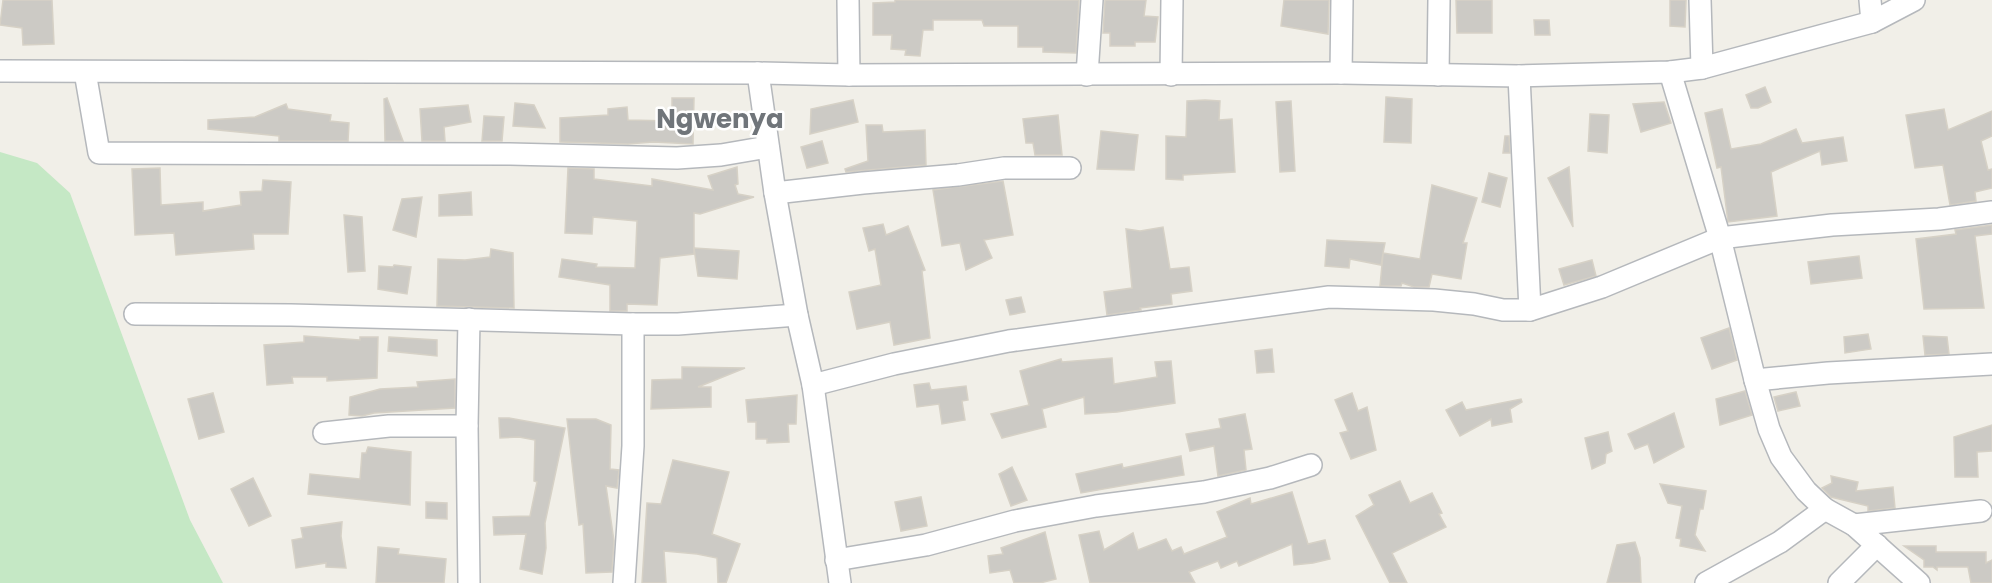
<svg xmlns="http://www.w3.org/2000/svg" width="1992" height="583" font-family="Poppins,sans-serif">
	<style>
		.green { fill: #c5e8c5 }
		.building { fill: #cccac5; stroke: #d6d1c6; stroke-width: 1.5 }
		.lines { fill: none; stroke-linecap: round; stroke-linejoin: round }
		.minor-casing { stroke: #b5b8bc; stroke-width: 24 }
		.minor { stroke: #fff; stroke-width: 21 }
		.labels { text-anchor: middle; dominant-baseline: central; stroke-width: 5; stroke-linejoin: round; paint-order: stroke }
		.district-label { font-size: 26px; font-weight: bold; fill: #70757a; stroke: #fff }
	</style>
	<rect width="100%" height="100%" fill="#f1efe8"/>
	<path class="green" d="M0,152L37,163L70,193L190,520L223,583H0Z"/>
	<g class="building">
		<path d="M3,0H52L54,44L23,45L22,28L0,25Z"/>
		<path d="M895,0H1079L1076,53L1043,52V47H1018V26H984L982,20H933V30H923L920,56L905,55L906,50L891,49L892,35H873V3L895,2Z"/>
		<path d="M1105,0H1146L1144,16L1158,17L1155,42H1135V46H1110V33H1103Z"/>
		<path d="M1284,0H1329L1328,34L1281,26Z"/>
		<path d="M1456,0H1492V33H1457Z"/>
		<path d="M1670,0H1686L1685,27L1670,26Z"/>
		<path d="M1534,20H1549L1550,35H1535Z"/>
		<path d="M1765,87L1771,102L1758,108H1751L1746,95Z"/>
		<path d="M1386,97L1412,99L1411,143L1384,142Z"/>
		<path d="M387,98L403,141H385L384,99Z"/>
		<path d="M672,98H694L693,144L653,142L628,144L560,142V118L608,115V109L627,107L628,120L672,121Z"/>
		<path d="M853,100L858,122L810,134L811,109Z"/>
		<path d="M1205,100L1220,101L1219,120L1232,119L1235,172L1183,175V180L1166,179V136L1186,137L1187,101Z"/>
		<path d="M1291,101L1295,171L1280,172L1276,102Z"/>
		<path d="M1664,102L1671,123L1641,132L1633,104Z"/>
		<path d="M515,103L534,105L545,128L513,126Z"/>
		<path d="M286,104L288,109L331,115L330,121L349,123L348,141H279V136L208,129V120L255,117Z"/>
		<path d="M468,105L471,122L444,127L445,141H422L420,109Z"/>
		<path d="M1722,109L1731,149L1761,144L1796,129L1802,143L1843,137L1847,161L1822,165L1820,151L1771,172L1777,216L1728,222L1721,167L1717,168L1705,113Z"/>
		<path d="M1944,109L1948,130L1992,111V136L1981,141L1988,170L1992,169V188L1975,192L1976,201L1950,205L1943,165L1915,168L1906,115Z"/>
		<path d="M1590,114L1609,115L1607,153L1588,151Z"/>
		<path d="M1058,115L1062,155H1035L1033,143H1026L1023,119Z"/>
		<path d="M484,116L504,117L502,141H482Z"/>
		<path d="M866,125H882L883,132L925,130L926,165L846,172L845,169L868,161Z"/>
		<path d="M1101,131L1138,135L1134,170L1097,169Z"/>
		<path d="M1505,136H1509L1510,153H1503Z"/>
		<path d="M822,141L828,163L807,168L801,147Z"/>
		<path d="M737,167L738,184L735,185L738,194L754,197L700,214L694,213V254L660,258L657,305L627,304V311H610V285L559,277L562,259L597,264L596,267L635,268L637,221L593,217L592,234L565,233L568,168L594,169V179L652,186V179L713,190L708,176Z"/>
		<path d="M1569,167L1570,179L1573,227L1548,178Z"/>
		<path d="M160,168L161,205L203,202V211L241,205L240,192L262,191L263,180L291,182L288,234H253L254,249L176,255L174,233L135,235L132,169Z"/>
		<path d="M1489,173L1507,178L1500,207L1482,202Z"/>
		<path d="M1003,181L1013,235L984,240L992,258L966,270L960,243L942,246L933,190Z"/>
		<path d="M1432,185L1477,198L1463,243H1467L1461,279L1432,274L1429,287H1414L1402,283L1401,286H1380L1383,254L1381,265L1350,259L1349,268L1325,266L1327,240L1385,243L1383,253L1420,259Z"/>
		<path d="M471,192L472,215L439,216V195Z"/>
		<path d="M422,197L416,237L393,230L402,199Z"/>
		<path d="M344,215L362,217L365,271L348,272Z"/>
		<path d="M883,224L886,235L908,226L925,270L922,271L930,338L894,345L890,322L857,329L849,292L881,285L875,249L869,251L863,228Z"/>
		<path d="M1992,225V234L1975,236L1984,308L1924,309L1916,239L1956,234L1955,230Z"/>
		<path d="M1163,227L1170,269L1189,267L1192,291L1171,294L1172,304L1140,308L1141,310L1107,315L1104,292L1132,288L1126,229L1140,231Z"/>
		<path d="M694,248L739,251L737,279L698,276Z"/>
		<path d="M491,249L513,253L514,308L437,306L438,259L465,260L490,257Z"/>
		<path d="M1859,256L1862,278L1811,284L1808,262Z"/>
		<path d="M1592,260L1596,276L1564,285L1559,269Z"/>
		<path d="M394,265L411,267L407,294L378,289L379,266L393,267Z"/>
		<path d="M1021,297L1025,312L1010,315L1006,300Z"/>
		<path d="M1729,328L1737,360L1712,369L1701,338Z"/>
		<path d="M1868,334L1871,349L1845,353L1844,337Z"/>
		<path d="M304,336L360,340V337H378L377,378L327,381V377H292L293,383L267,385L264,345L304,342Z"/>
		<path d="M1923,336L1947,337L1949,354L1925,355Z"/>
		<path d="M389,337L437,340V356L388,351Z"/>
		<path d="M1272,349L1274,372L1257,373L1255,351Z"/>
		<path d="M1112,358L1114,384L1157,377L1155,362L1171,361L1175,403L1117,412L1085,414L1084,397L1042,409L1046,427L1002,438L991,414L1029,405L1020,371L1061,359L1062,362Z"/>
		<path d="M682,367L745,368L698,387H711V407L651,409L652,380L682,379Z"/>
		<path d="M455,379V408L374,413L362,416L349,415L350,397L380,389L418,387L417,382Z"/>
		<path d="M929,383L931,390L966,386L968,400L962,401L965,420L942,424L939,404L917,407L914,385Z"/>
		<path d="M1745,391L1752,415L1720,425L1716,399Z"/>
		<path d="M1796,392L1800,406L1778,411L1774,397Z"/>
		<path d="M213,393L224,432L199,439L188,399Z"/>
		<path d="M1352,393L1358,411L1367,407L1376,450L1351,459L1340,433L1348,431L1335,400Z"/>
		<path d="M797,395L796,424H788L789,442L767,443V439H756V422H748L746,400Z"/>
		<path d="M1521,399L1522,402L1510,409L1512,422L1492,426L1491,419L1460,436L1446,410L1462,402L1466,410Z"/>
		<path d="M1674,413L1684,447L1654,463L1648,444L1635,449L1628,434Z"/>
		<path d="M1245,414L1252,449L1244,450L1246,470L1218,476L1214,446L1190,451L1186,434L1221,428L1219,419Z"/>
		<path d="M499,418H509L565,428L545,523L546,548L542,574L520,569L526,534L494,535L493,517L530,516L537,482L534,481L535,440L519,437L500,438Z"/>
		<path d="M567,419H596L611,425L610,469L619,470L617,488L606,486L614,541L612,572L586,573L583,524L579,525Z"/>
		<path d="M1992,425V451L1977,452L1978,477H1955L1954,437Z"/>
		<path d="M1608,432L1612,451L1606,454L1605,463L1592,469L1585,438Z"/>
		<path d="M368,447L411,452L410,505L308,494L310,474L360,479L362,453H366Z"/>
		<path d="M1181,456L1184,475L1081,493L1076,474L1122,464L1123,468Z"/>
		<path d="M673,460L729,472L712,534L740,544L726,583H718L717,558L697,554L664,551L666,583H642L647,503L661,504Z"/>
		<path d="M1012,467L1027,500L1011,506L999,474Z"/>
		<path d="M1831,476L1858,482L1856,491L1893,487L1895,508L1868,511V506L1831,497L1822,488L1832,483Z"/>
		<path d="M253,478L271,516L249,526L231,489Z"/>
		<path d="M1400,481L1410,503L1432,493L1442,513L1439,514L1446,527L1392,553L1407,583H1390L1356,516L1374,505L1369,495Z"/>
		<path d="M1660,484L1706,491L1703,509H1700L1695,535L1705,551L1680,546L1681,539L1676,538L1682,506L1668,503Z"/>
		<path d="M1292,492L1308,544L1325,540L1330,559L1313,563L1294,565L1292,544L1239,566L1237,561L1221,568L1218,561L1189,572L1195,583H1090L1079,535L1099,531L1104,550L1133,533L1138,550L1166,539L1172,551L1181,547L1184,554L1227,537L1217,512L1250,498L1251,504Z"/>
		<path d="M921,497L927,526L901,531L895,502Z"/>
		<path d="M426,502L447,503V519L426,518Z"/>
		<path d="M342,522L341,536L346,568L326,567V563L296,568L292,540L303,538L301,528Z"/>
		<path d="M1045,532L1056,579L1040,583H1014L1010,570L990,573L988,556L1003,554L1001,548Z"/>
		<path d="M1635,542L1640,558L1641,583H1607L1617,545Z"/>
		<path d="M1904,546H1936V552H1986V563L1992,560V583H1971L1968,567H1937V570L1933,567H1924V560Z"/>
		<path d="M378,547L399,549L398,554L446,559L444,583H376Z"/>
	</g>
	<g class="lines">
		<g class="minor-casing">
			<g id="minor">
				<path d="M848,0L849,75"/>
				<path d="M1700,0L1702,68"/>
				<path d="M1870,0L1872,22"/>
				<path d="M0,71L758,73L849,75L1341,73L1519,76L1670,72L1702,68L1872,22L1914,0"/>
				<path d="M85,72L99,153L510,154L677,158L721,155L768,147"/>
				<path d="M1670,72L1720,238L1755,380L1769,429L1781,457L1806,491L1825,509L1854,525L1919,583"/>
				<path d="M758,73L775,193L797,315L813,385L840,583"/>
				<path d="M1341,73L1342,0"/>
				<path d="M1087,75L1092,0"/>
				<path d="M1171,75L1172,0"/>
				<path d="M1438,75L1439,0"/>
				<path d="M1519,76L1530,310"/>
				<path d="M775,193L863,183L958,175L1004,168H1070"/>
				<path d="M135,314L291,315L633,324H678L797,315"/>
				<path d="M1755,380L1828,373L1992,364"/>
				<path d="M813,385L894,364L1009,341L1329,297L1434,300L1474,304L1503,310H1530L1602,287L1720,238L1832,225L1939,219L1992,212"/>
				<path d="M324,433L389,426H467"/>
				<path d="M1854,525L1981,511"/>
				<path d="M836,560L926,545L1015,521L1096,506L1204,492L1270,478L1311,465"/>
				<path d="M469,583L467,426L469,319"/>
				<path d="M624,583L633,446V324"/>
				<path d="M1706,583L1780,542L1825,509"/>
				<path d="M1839,583L1877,545"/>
			</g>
		</g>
		<use href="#minor" class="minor"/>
	</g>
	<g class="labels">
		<g class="district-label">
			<text x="720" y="119">Ngwenya</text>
		</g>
	</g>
</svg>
